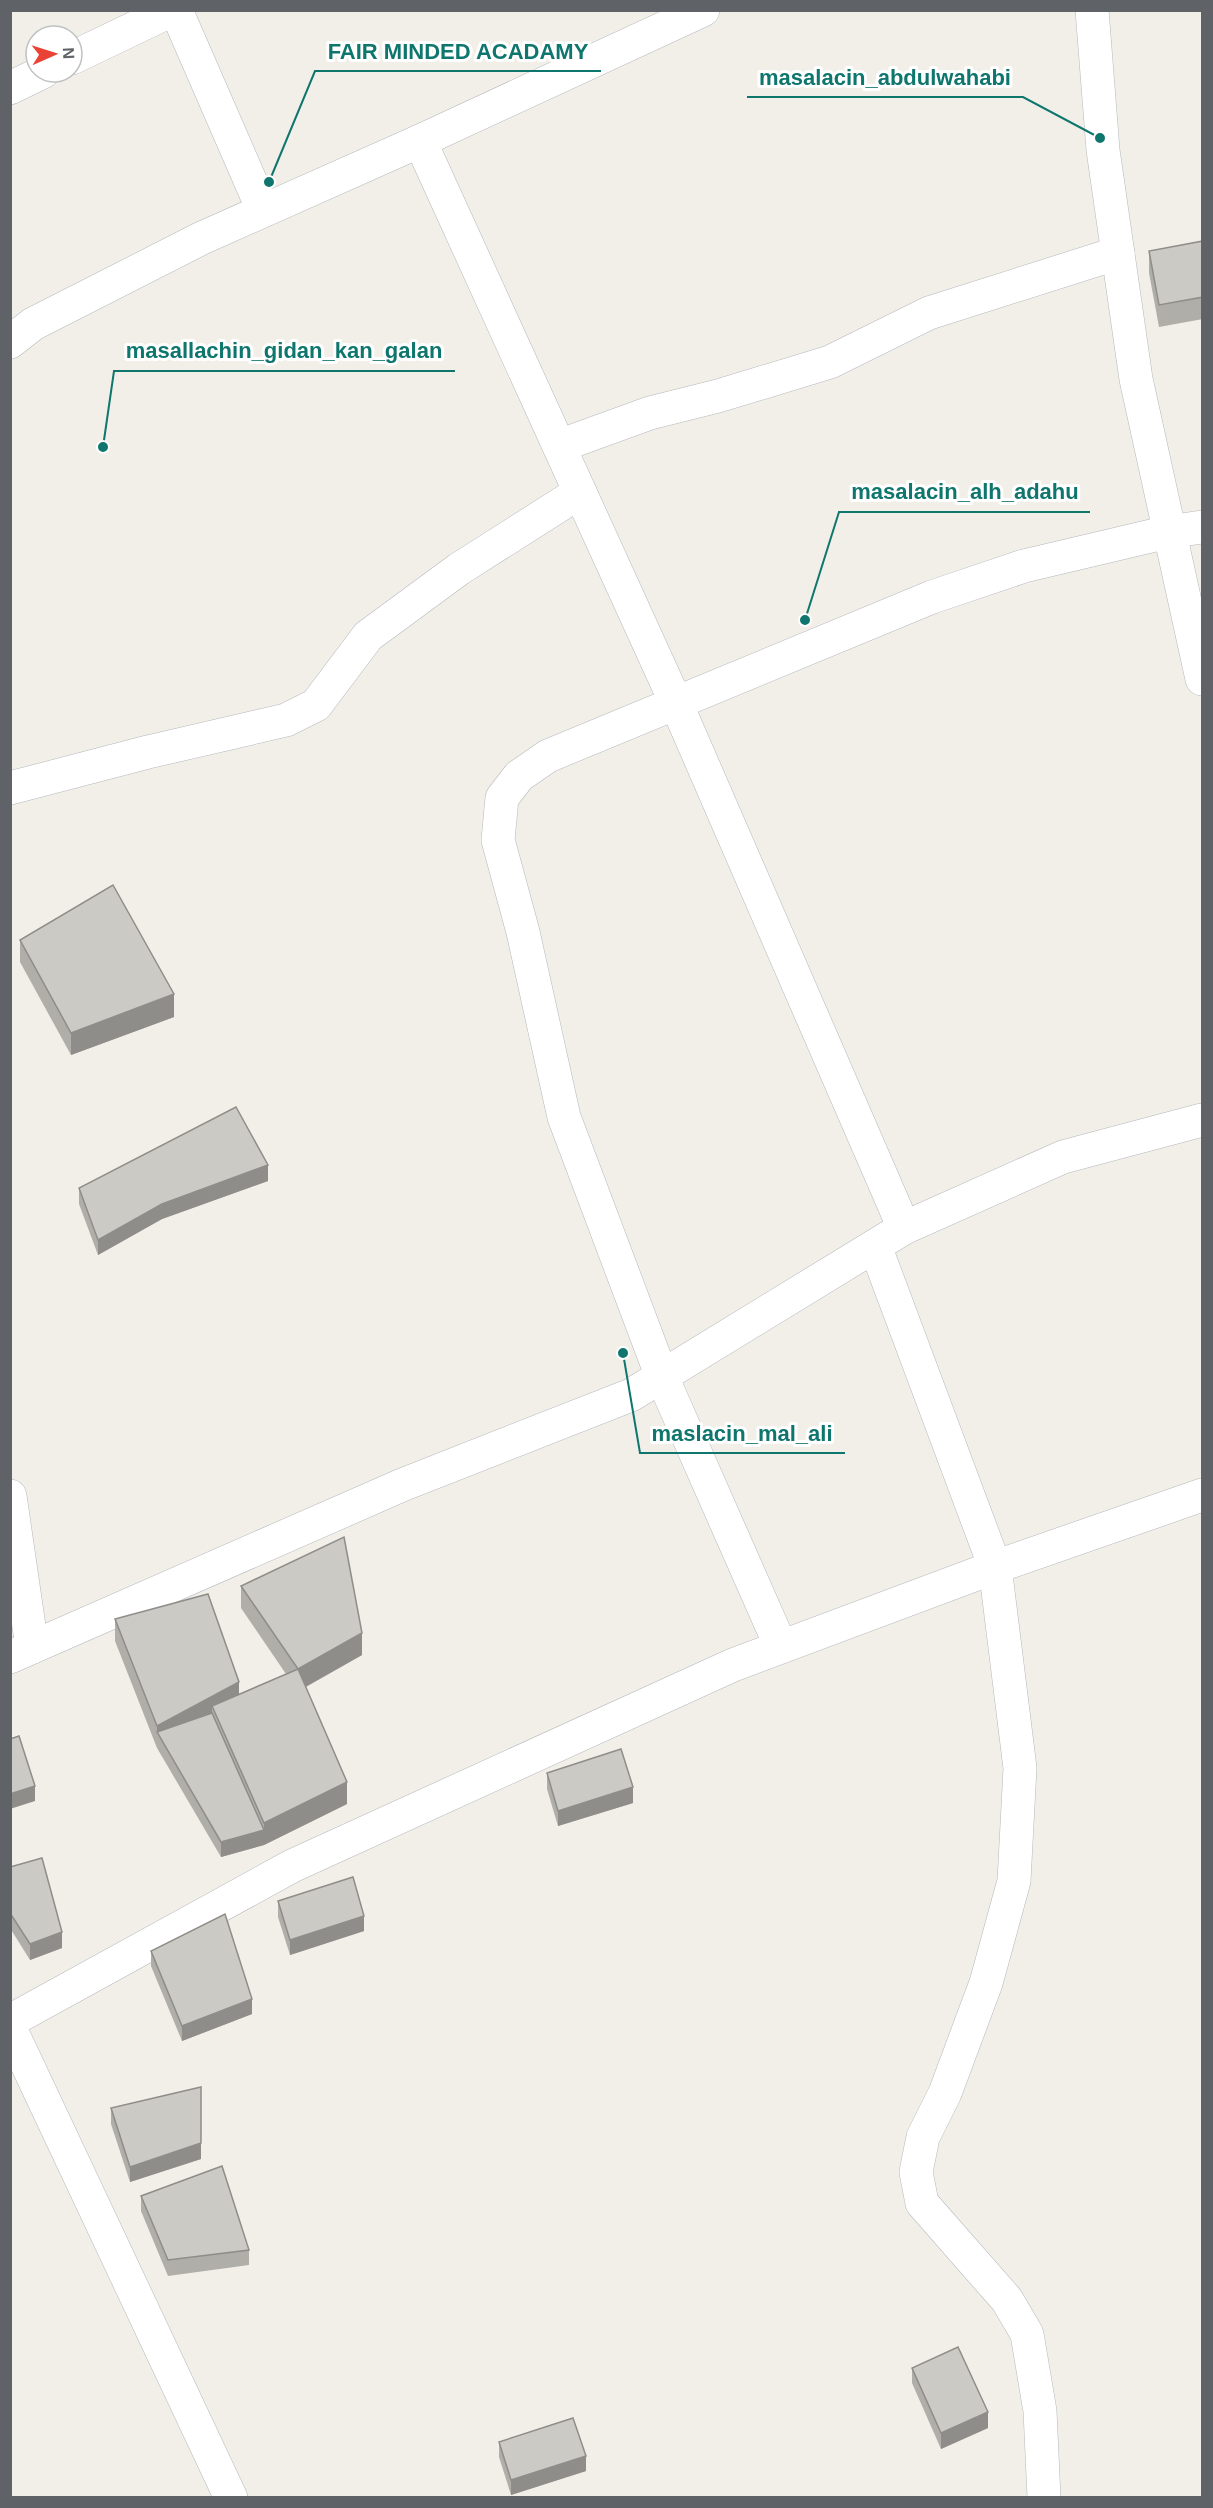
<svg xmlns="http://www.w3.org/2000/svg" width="1213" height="2508" font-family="Arial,sans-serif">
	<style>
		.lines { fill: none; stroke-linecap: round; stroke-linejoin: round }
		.minor-casing { stroke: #b5b8bc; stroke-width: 34 }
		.minor { stroke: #fff; stroke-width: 33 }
		.wall { fill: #afaea9 }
		.shaded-wall { fill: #8f8d8a }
		.building { fill: #cccac5; stroke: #8f8d8a; stroke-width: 1.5 }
		.leader { fill: none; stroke: #0f766e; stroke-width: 2 }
		.callout-dot { fill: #0f766e; stroke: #fff; stroke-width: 2 }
		.callout-label { font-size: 22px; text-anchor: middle; font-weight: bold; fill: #0f766e; stroke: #fff; stroke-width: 6; stroke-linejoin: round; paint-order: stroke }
	</style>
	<rect width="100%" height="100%" fill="#f1efe8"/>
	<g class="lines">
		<g class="minor-casing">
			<g id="minor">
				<path d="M176,10L263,210"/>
				<path d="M1092,10L1103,150L1136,379L1202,679"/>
				<path d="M72,58L172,10"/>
				<path d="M10,88L43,72"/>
				<path d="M420,141L676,703L904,1228"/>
				<path d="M10,342L33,324L202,238L420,141L703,10"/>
				<path d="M559,446L650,413L718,396L830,362L929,313L1118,253"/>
				<path d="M10,788L148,752L286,720L316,705L368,636L459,569L580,492"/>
				<path d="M875,1246L995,1567L1020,1768L1014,1881L986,1983L945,2093L923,2137L916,2172L922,2203L1007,2300L1027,2334L1040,2411L1044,2498"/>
				<path d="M10,1496L32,1647"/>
				<path d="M781,1647L662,1377L564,1117L523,932L498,840L502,798L519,776L548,756L932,597L1024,566L1168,532L1202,527"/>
				<path d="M10,1657L402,1485L631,1395L904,1228L1063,1157L1202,1120"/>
				<path d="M10,2021L292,1866L733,1665L995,1567L1202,1495"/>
				<path d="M10,2028L231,2498"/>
			</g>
		</g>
		<use href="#minor" class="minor"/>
	</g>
	<g class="wall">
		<path d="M1203,241V319L1159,327L1149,273V251Z"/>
		<path d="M20,940L174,1017L71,1055L20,962Z"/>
		<path d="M268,1181L162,1219L98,1255L79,1204V1188Z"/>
		<path d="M241,1586L362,1655L306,1687L347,1804L264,1845L221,1857L157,1748L115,1641V1619L239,1694L286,1674L241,1608Z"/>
		<path d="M547,1773L633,1803L558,1826L547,1789Z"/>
		<path d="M10,1867L62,1948L30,1960L10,1928Z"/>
		<path d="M278,1901L364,1931L290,1955L278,1917Z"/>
		<path d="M151,1951L252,2014L182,2041L151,1966Z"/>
		<path d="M111,2108L201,2159L130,2182L111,2124Z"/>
		<path d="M141,2196L249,2250V2265L168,2276L141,2211Z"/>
		<path d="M912,2368L988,2428L941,2449L912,2383Z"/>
		<path d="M499,2442L586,2471L511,2495L499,2457Z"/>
	</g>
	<g class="shaded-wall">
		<path d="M174,994V1017L71,1055V1033Z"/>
		<path d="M268,1165V1181L162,1219L98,1255V1240L162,1204Z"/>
		<path d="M362,1633V1655L298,1691V1669Z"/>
		<path d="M239,1682V1704L212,1706V1719L157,1732V1726Z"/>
		<path d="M347,1782V1804L264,1845L221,1857V1842L264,1830V1823Z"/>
		<path d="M35,1786V1801L10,1809V1794Z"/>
		<path d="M633,1787V1803L558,1826V1811Z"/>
		<path d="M364,1916V1931L290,1955V1940Z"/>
		<path d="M62,1932V1948L30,1960V1944Z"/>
		<path d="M252,1999V2014L182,2041V2026Z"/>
		<path d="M201,2143V2159L130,2182V2167Z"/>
		<path d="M988,2412V2428L941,2449V2433Z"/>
		<path d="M586,2456V2471L511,2495V2480Z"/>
	</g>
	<g class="building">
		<path d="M1203,241V297L1159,305L1149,251Z"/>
		<path d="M113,885L174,994L71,1033L20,940Z"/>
		<path d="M236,1107L268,1165L162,1204L98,1240L79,1188Z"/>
		<path d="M344,1537L362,1633L298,1669L241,1586Z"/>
		<path d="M208,1594L239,1682L157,1726L115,1619Z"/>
		<path d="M298,1669L347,1782L264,1823L212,1706Z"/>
		<path d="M212,1713L264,1830L221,1842L157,1732Z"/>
		<path d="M19,1736L35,1786L10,1794V1739Z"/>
		<path d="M621,1749L633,1787L558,1811L547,1773Z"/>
		<path d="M42,1858L62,1932L30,1944L10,1913V1867Z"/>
		<path d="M353,1877L364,1916L290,1940L278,1901Z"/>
		<path d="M225,1914L252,1999L182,2026L151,1951Z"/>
		<path d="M201,2087V2143L130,2167L111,2108Z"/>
		<path d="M222,2166L249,2250L168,2260L141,2196Z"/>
		<path d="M958,2347L988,2412L941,2433L912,2368Z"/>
		<path d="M573,2418L586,2456L511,2480L499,2442Z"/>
	</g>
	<path class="leader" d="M269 182L315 71H601M1100 138L1023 97H747M103 447L114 371H455M805 620L839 512H1090M623 1353L640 1453H845"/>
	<g class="callout-dot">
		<circle cx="269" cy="182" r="6"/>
		<circle cx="1100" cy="138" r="6"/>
		<circle cx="103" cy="447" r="6"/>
		<circle cx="805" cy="620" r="6"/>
		<circle cx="623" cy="1353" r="6"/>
	</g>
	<g class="callout-label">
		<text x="458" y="59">FAIR MINDED ACADAMY</text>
		<text x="885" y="85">masalacin_abdulwahabi</text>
		<text x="284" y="358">masallachin_gidan_kan_galan</text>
		<text x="965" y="499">masalacin_alh_adahu</text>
		<text x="742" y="1441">maslacin_mal_ali</text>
	</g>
	<rect width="1213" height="2508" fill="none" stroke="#5f6368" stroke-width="24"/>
	<g transform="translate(54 54) rotate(87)"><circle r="28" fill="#ffffff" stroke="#bfc1c3" stroke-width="1.5"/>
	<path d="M0-4.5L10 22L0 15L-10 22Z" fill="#ea4335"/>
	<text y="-9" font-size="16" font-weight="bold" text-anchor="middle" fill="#5f6368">N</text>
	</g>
</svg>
